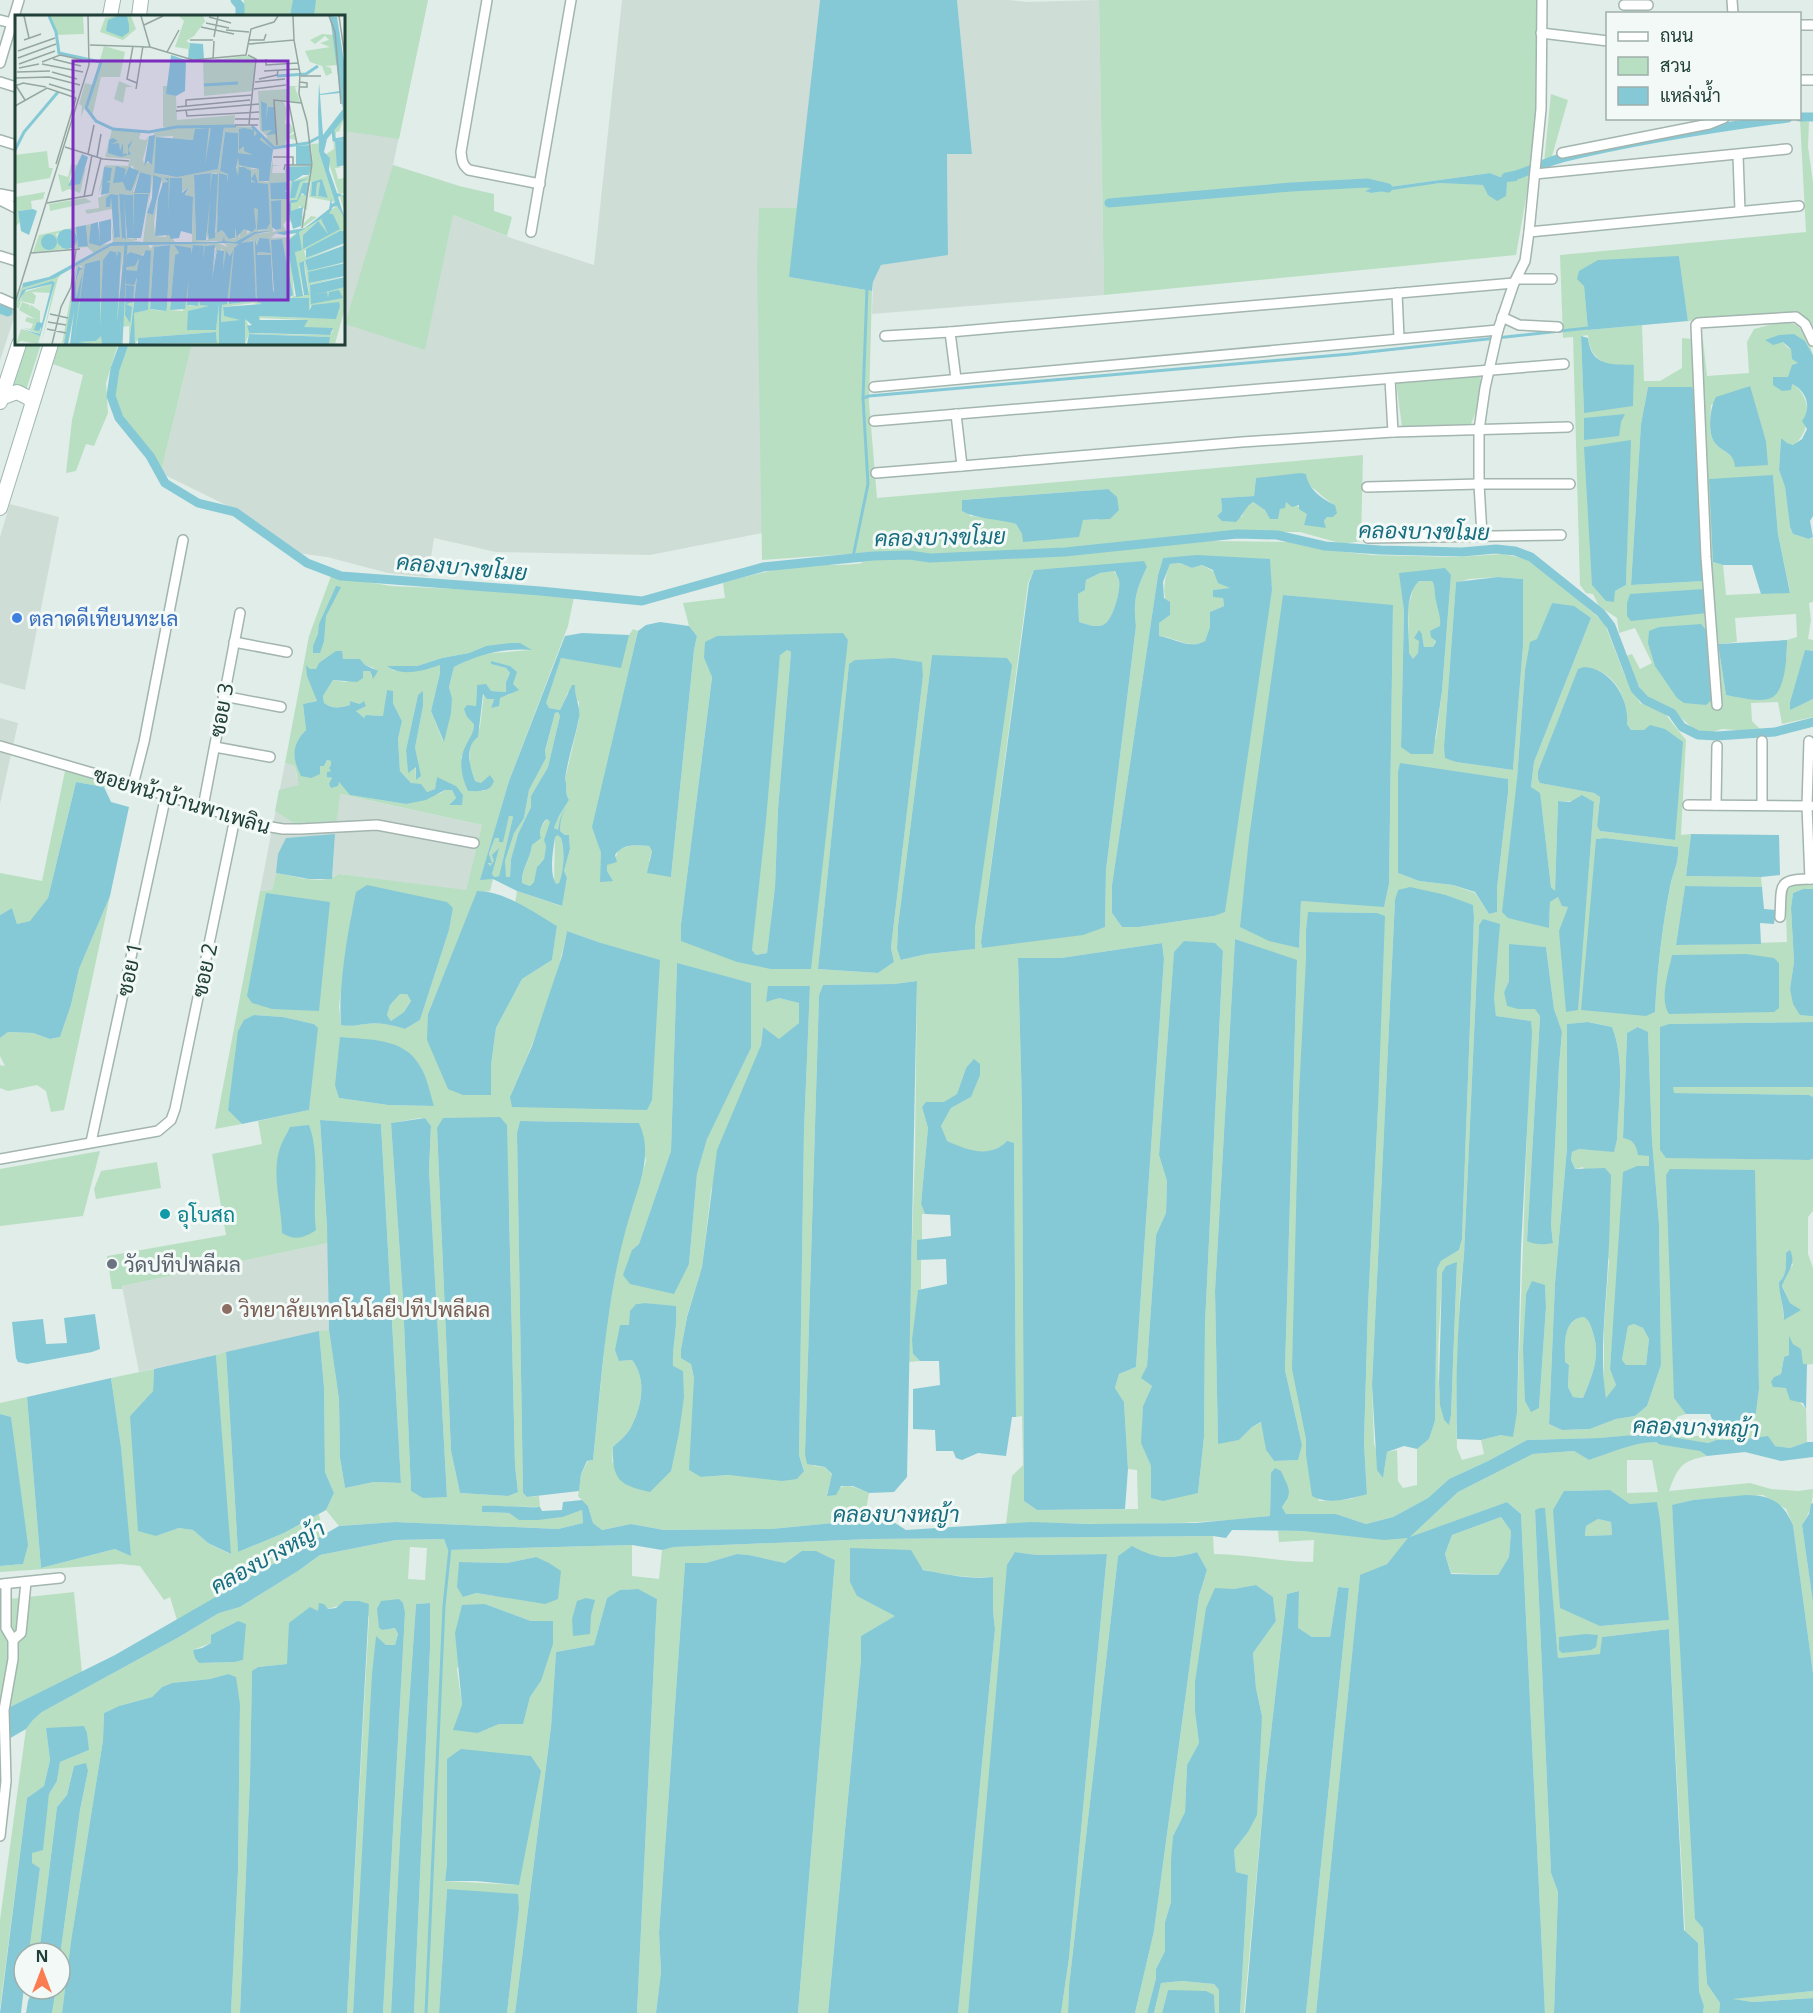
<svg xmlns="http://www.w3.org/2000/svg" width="1813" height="2013" font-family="'Open Sans',Sarabun,sans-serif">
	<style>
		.built { fill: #cfddd7 }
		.green { fill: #b9dfc3; fill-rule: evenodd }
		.water { fill: #86c9d6; fill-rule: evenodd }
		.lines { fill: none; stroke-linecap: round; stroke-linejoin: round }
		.stream { stroke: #86c9d6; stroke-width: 3 }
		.canal { stroke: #86c9d6; stroke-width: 9 }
		.minor-casing { stroke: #a3b5af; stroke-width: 12 }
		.secondary-casing { stroke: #9fb9b0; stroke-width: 16 }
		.minor { stroke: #fff; stroke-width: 9 }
		.secondary { stroke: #fff; stroke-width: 14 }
		.shop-dot { fill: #3f7fe0; stroke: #f2f9f6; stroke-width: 2 }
		.culture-dot { fill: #0f9aa8; stroke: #f2f9f6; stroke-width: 2 }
		.worship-dot { fill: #6b7280; stroke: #f2f9f6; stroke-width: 2 }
		.education-dot { fill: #8d6e63; stroke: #f2f9f6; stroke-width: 2 }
		.labels { text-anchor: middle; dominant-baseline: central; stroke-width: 6; stroke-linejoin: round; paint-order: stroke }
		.shop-label { font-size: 21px; fill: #366cbe; stroke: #f2f9f6; text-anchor: start }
		.street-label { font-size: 21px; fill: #203f37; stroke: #f2f9f6 }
		.culture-label { font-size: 21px; fill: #0d838f; stroke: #f2f9f6; text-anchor: start }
		.worship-label { font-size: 21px; fill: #5b616d; stroke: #f2f9f6; text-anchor: start }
		.education-label { font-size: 21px; fill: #785e54; stroke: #f2f9f6; text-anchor: start }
		.water-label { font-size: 22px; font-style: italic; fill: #166d7f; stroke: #f2f9f6 }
		.inset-river { fill: none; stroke: #86c9d6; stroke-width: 3 }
		.inset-road { fill: none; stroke: #94a7a1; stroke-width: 1.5 }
		.view { fill: #7b2cbf; fill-opacity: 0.15; stroke: #7b2cbf; stroke-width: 3 }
		.inset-edge { fill: none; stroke: #203f37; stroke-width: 3 }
	</style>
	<rect width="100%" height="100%" fill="#e1ede8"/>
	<g class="built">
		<path d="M272,0H428L393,165L459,186L453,215L514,239L594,265L622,0H820L797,208H759L762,533L650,555L496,552L434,538L428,577L388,573L327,557L297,553L248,516L163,474L162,468L192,344H344V16Z"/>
		<path d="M957,0H1009L1027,2L1099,0L1104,295L872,314L873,282L881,265L948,254L947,154H972Z"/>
		<path d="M0,305L16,311L0,361Z"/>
		<path d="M10,504L59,517L25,690L0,683V537Z"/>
		<path d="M0,718L18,723L0,804Z"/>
		<path d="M285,763L295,766L297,778L339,794L482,825L466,891L339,874L332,879L335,834L276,873L272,890L260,891Z"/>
		<path d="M328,1243L329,1330L139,1372L122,1286Z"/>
	</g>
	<g class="green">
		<path d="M244,0H428L399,139L344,131V16H243Z"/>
		<path d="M1099,0H1536L1538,108L1535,147L1516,255L1104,295ZM1490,173L1500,177L1517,176C1493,190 1466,182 1440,183C1417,185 1393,189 1371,193L1366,191L1377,186L1389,187Z"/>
		<path d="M1551,94L1568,100L1550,163H1544Z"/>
		<path d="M1800,120L1809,122L1808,147L1813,182V327L1805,319L1789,314L1688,321L1679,256L1584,286L1588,330L1642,325L1644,381H1660L1682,368V338L1703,340L1707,376L1749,373L1747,342L1754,329C1789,320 1802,315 1813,355L1805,341L1783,342L1787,347L1791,349L1799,363L1792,384C1813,395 1812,431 1794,445L1787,444L1781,438L1779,470L1785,487L1790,527L1793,534L1809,539L1813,538V602L1809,603L1811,620L1808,639L1813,640V651H1805L1790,702V709L1813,699V717L1782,724L1778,702L1751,703L1752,721L1761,730L1750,731L1722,729L1712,732H1699L1691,727L1673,710L1646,697L1635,680L1626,656L1632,654L1640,669L1652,663L1635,628L1619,633L1617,618L1599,606L1593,594L1586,593L1580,585L1573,337L1563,338L1560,255L1806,232ZM1588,335C1589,350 1594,357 1606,364L1584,413L1581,336ZM1749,386L1766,441L1735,460C1729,453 1721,450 1716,444C1707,435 1711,416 1711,405ZM1648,387L1703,581L1631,585L1641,424ZM1630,441L1626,585L1615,591ZM1773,475L1778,534L1790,592L1726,595L1723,565L1713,562ZM1796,614L1797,637L1787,640V656L1768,699L1726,695L1718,644L1737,642L1735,618Z"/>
		<path d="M393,165L459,186L494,194V211L512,217L507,236L453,215L425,350L345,324Z"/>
		<path d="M759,208H797L790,277L872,291L869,402L877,498L1363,455L1361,541L1343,544L1300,532H1213L1042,556L1211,541L1291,542L1319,549L1372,555L1456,557L1503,554L1522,558L1533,562L1604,622L1625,676L1640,703L1662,710L1686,740L1681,835L1691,834L1686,876L1761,877L1762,887L1685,886L1676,945L1787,942L1785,890L1796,884H1813V889H1803L1793,893L1791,908L1794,962L1790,989L1811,1016H1813V1022L1669,1024L1660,1028V1150L1666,1157L1809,1160L1813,1159V1211L1808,1217V1254L1813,1268V1364L1803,1365L1789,1338V1355L1784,1357L1781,1374L1774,1377V1387L1786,1388L1806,1409L1807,1442L1790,1448L1775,1446L1748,1438L1738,1440H1716L1697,1448L1707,1456C1681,1461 1678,1467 1669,1491L1750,1483L1771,1489L1798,1491L1813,1489C1813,1503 1810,1513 1802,1525L1813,1603V1673L1793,1525L1786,1509L1763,1495L1693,1500L1672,1506L1707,1984L1720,2003L1719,2013H1703L1704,2006L1699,1991L1698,1943L1685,1931L1669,1629L1602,1637L1601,1654L1558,1658L1544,1508L1535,1510L1551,1873L1558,1892L1554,2013H1545L1521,1514L1507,1502L1409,1538L1387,1564L1360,1576L1316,2013H1306L1349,1588L1338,1587L1330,1637H1312L1297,1628L1299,1591L1287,1594L1265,1784L1244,2013H1240L1248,1875L1236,1872L1234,1850L1248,1832L1262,1716L1256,1688L1253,1653L1276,1621L1273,1597L1256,1585L1233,1589L1195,1712L1199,1743L1187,1765L1185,1812L1173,1836L1171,1902L1165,1922V1951L1156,1969V1978L1147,2013H1135L1154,1931L1199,1596L1207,1570L1197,1552C1170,1560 1156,1559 1132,1547L1118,1556L1069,1986L1068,2013H1061L1069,1958L1107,1554L1037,1555L1015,1552L968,2013H958L995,1629L993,1611V1577C944,1580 896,1562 850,1548L896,1616L861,1636V1659L828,2013H798L835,1560C810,1548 808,1547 785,1563L749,1555L737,1554L706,1563H685L659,1933L661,1972L656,2013H637L657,1599C636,1588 628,1585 607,1598L594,1645L556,1652L551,1727L515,2013H507L519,1910L447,1889L439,2013H414L430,1648V1603L416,1604L401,1820L391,2013H383L405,1613L383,1630L395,1628L398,1634L395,1645H386L376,1637L353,2013H347L369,1617L358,1601L327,1609L319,1604V1611L287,1664L258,1667L252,1672L250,1778L240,2013H231L238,1871L240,1704L228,1674L210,1679L172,1683L162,1687L152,1697L119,1706L104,1713L103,1740L71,1941L62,2013H52L56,1989H60V1956L80,1810L88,1771L74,1766L67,1795L57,1807L39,1953H29L40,1868L32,1863V1853L46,1814L49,1794L57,1781L60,1762L89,1750L67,1728H46L50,1760L44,1786L27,1798L0,2009V1920L26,1729L33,1720L42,1712L179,1637L219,1613L240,1607L298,1571L320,1555L396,1540L444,1539L448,1550L632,1545V1576L659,1579L662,1550L673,1547L871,1539L1213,1536L1214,1554C1247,1554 1280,1562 1313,1562L1314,1540L1279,1542L1278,1531H1303L1409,1538L1458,1492L1533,1454L1574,1451L1589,1460C1614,1452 1645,1436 1671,1445V1433L1598,1438L1527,1440L1488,1461L1449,1479L1428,1498L1393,1517L1366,1524L1336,1514H1286L1282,1507L1287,1501L1271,1473L1270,1516C1213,1523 1156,1524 1099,1524C1068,1524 1037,1522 1006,1524L1012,1476L1023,1465L1022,1416L1016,1417L1014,1144C1005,1145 998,1150 990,1152C977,1155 958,1146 946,1141L941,1126L951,1108L971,1097L966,1068L957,1094L945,1102H927L922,1107L928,1128L921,1204L925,1214H922V1240H918V1260H921V1289L918,1290L913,1354L920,1361L908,1362L915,1153L917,981L894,984L823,985L819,995L805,1453L814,1466L825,1467L832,1475L827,1495C846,1482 849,1485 869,1493L864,1520L771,1529L664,1530L631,1524L602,1530L593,1523L588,1506L578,1496L581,1474L588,1461L593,1460L607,1322L620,1248L646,1161L639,1123L520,1121L517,1133L523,1493L527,1497L539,1496L540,1507L482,1506L483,1512L509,1513L520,1520L563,1517L582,1510L583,1523L558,1529L395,1522L339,1526L326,1510L334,1493L325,1472L324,1387L319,1331L329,1330L339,1399L340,1458L345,1488L374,1482L401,1483L381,1124L320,1120L328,1243L122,1286V1289H112L107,1256L226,1235L212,1154L262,1144L258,1121L309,1110L314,1024L283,1017L254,1015L228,1109L242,1124L215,1129L260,891L272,890L276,873C294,876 323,886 339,874L466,890L482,825L340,794L337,821L294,823L275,811L279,790L299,785L295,766L285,763L309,636L331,576L391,586L498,591L574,597L568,626L509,781L481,879H493L490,891L477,892L428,1014L491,1095V1065L496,1028L522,979L552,960L557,926L515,903L517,891L561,906L567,879L564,871L570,849L569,835H565L560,831L561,818L558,831L554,828L559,816L569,800C564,792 568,786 565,779L579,720V702L568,692L560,710L549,708L545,703L561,658L578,660L627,638L633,629L638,631L593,827L601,853L602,871H607V865L615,859L619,849L633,845L649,846L652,851L649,861L671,877L694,650L697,636L689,626L683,603L725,598L723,583C751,575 777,568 806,566C825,564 844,566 863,563L849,554L762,560L757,267ZM1256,478C1268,478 1299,478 1309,485C1318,491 1325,500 1335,505L1324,521L1325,527C1312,518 1301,505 1286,501L1280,508L1278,518L1253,502L1244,509L1242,517L1217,516L1222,511L1221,498L1254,496ZM1108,489L1098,520H1082L1022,534L1016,524L996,518L970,516L962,500ZM1163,558L1269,559L1272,590L1214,916L1139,927H1122L1112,913V885L1158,575ZM1147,567C1136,590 1133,600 1136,626L1106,870L1105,927L982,948L981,942L1028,583L1034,570ZM1400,573L1451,575L1442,691L1436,739L1401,746L1404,611ZM1498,577L1523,579V646L1513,770L1456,762L1444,746L1456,583L1469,579ZM1283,595L1393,606L1389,884L1384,906L1301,901L1299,948L1293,946ZM1552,603L1591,618L1534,762L1531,788L1539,793L1541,800L1551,887L1555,891L1558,801L1594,802L1585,916L1564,918L1568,907L1558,897L1550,902L1549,928L1517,779L1525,670ZM848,640L846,650L771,969L681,924L712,676L704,658ZM486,646L530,650L481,654L454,667L449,687L452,698L443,741L431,711L440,673V665L394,671L388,666H417L442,658L469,653ZM342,656L343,659H360L365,665L374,668L372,678L370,671H363L346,682L333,680L323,696L324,703C332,709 340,708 350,705V701L360,704L356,711L364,719L366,715L384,716L387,690L402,721L398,739L400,771L411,783L427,792L435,789L437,778L456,786L462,805L450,804L456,798L452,790H445L441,793L406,804L351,795L345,786L327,776L328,772L331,771V761L327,760L324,766H320L302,776C292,758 291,745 306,730L303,704L317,701L307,666L310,669H317ZM932,656L975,927V949L927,954L902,960L897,949L898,926ZM894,658L921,662L923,676L891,948L894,962L878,973L818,969L849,665ZM491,664L510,666L513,684L511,694L499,698L491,707L494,699L484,693L480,727L470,747V766L475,781L481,783L485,791H478L461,758L474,732V723L467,717L476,706L477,685L491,691L506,692V682L510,673L506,668ZM1578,670C1585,670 1595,669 1601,672C1619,680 1629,706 1627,724L1631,730H1644L1675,840L1600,831L1597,826L1600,797L1594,793L1541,783L1538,771ZM423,692V706L415,748L416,780V766L408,772L406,750L418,695ZM1400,764L1507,779L1508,793L1497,888V912L1489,914L1475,893L1453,885L1419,881L1398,873V771ZM1605,838L1678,847C1679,863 1673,872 1670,888C1662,929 1657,971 1655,1012L1596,839ZM1398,890L1446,895L1473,906L1474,917L1462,1239L1459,1250L1441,1261L1437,1269L1435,1421L1429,1439L1417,1449V1485L1403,1488L1398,1481L1397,1450L1387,1452L1383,1477L1374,1443L1372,1385L1395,899ZM453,908L449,930L420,1020L405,1029C392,1025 379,1022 365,1024C356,1025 351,1027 341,1025L339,1006L352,910ZM1309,912L1377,913L1378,1109L1368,1306L1364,1443L1367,1493L1351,1499L1319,1501L1306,1455V930ZM1484,919L1496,1016L1531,1021L1517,1412L1501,1435L1481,1440L1484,1454L1462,1460L1457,1448L1456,1409L1460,1293L1464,1255L1479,925ZM567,931L601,943L510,1097C533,1044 556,988 567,931ZM1235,939L1297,961L1285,1370L1302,1445L1297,1460L1274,1461L1266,1450L1262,1422L1252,1427L1239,1440L1218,1443L1215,1291ZM1185,941L1199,943L1223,952L1205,1324L1204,1437L1198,1493L1151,1498V1466L1142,1443L1143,1406L1152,1386L1142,1378L1147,1366L1156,1235L1166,1213L1167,1181L1159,1155L1174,953ZM1162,943L1164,959L1136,1367L1119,1374L1115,1388L1124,1402L1128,1469L1137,1470L1138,1509L1037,1510L1024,1501L1022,1107L1018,959L1061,958ZM1510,945L1546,947L1554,1009L1562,1033L1559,1066L1551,1225L1553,1242L1527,1241L1540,1016L1536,1009H1518L1504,992L1509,981ZM677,964L751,983V1048L707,1138L697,1174L689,1264L632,1250L639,1244L671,1151ZM768,986H810L804,1131L799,1455L804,1470L701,1477L694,1378L691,1364L681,1349L687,1316L702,1267L711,1191L761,1045L763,1027L779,1040L799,1023V1003L779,998ZM1589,1022L1612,1027C1626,1061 1618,1103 1617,1140L1614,1151L1579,1149L1572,1152L1571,1160L1575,1169L1583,1167L1609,1261L1604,1326V1386L1606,1399L1616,1385L1610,1368L1615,1306L1637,1166H1649V1156L1630,1139L1623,1138L1627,1033L1639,1027L1648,1033L1652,1140L1659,1224L1661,1365L1647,1406L1635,1416L1616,1419L1590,1429L1562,1430L1549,1424L1555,1283L1567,1148L1568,1024ZM420,1066L434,1106L388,1105L339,1098ZM420,1118H425L431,1126L429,1170L447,1497L411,1491L403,1299L391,1123ZM437,1128L509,1206L515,1465L518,1491L508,1496L460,1493L451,1451ZM1754,1170L1759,1389L1756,1413L1750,1424H1714L1711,1435L1681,1437L1678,1430L1677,1417L1686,1414ZM1786,1253L1793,1265L1786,1273L1782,1285L1790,1303L1800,1310L1784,1319L1779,1282C1787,1276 1786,1263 1786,1253ZM1457,1263L1451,1415L1449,1424L1444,1420C1433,1379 1441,1317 1442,1273ZM1545,1285L1546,1307L1539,1408L1525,1316L1526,1294ZM645,1303L676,1307C678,1327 672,1346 673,1367L683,1371L612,1463L613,1447C618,1442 626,1436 630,1429C641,1408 648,1380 632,1360L619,1361L636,1304ZM1627,1460H1652L1658,1492L1627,1493ZM1610,1490L1630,1504L1657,1503L1668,1620L1600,1626L1565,1491ZM410,1547L427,1548L425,1580L408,1579ZM536,1557L495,1596L475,1593L463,1597L459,1562L507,1563ZM485,1604L531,1621L541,1681L530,1697L522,1724H499L478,1733L462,1705L457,1669ZM238,1621L243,1660L235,1662L199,1663L193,1650L211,1643L212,1635ZM447,1863L519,1885L445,1881Z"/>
		<path d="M25,344H41L26,390L22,387L13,386Z"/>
		<path d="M59,344H118L106,383L108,413L94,446L86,444L76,471L66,473L72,420L83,375L53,364Z"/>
		<path d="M129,344H192L162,468C151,451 114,412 114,393C115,376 122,360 129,344Z"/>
		<path d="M1480,375C1484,390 1477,410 1471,424L1402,427L1396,381Z"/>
		<path d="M1180,563L1192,568L1202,565L1213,571L1231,589L1213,590L1223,598L1224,606L1210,612V627L1205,641C1190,650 1175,637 1159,636V623L1170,615C1163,594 1162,585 1170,564Z"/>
		<path d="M1114,571C1116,574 1118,577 1119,580C1121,590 1113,622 1103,625C1096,628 1086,624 1079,622L1078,594L1085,590L1086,580L1100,573Z"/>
		<path d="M1419,581H1432L1435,587L1436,601L1441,614L1440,627L1433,647H1424L1422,634L1418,653L1413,660L1409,653L1408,607L1414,586Z"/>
		<path d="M787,650L791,652L778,809L775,887L767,953L756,955L752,950L753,928L780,654Z"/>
		<path d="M558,712L560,716L548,767L531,796V807L518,834L511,859L510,877H505V861L514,832L524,818L529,790L546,758L545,752L555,713Z"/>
		<path d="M65,771L81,774L114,789L76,782L48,898L31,921L17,924L12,908L0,915V873L42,881Z"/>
		<path d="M511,815L513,817L499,876L493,877L492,875L494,861L493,865H488L491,860L489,855L495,838L503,836L509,816Z"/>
		<path d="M547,819L550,822L544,859L539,864L534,882L530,886L522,883C521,869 531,859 532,845L538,839L541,827Z"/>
		<path d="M557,835H560C565,848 565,870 559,883L556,885L554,883L555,837Z"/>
		<path d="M110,896L64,1110L51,1112L46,1091L37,1085L8,1091L0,1088V1065L5,1066L0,1056V1038L8,1032L33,1033L50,1039L60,1037L71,1005L79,969Z"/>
		<path d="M400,994H407L411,1001L404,1012L391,1021L387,1015L390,1005Z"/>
		<path d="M1673,1086L1813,1087V1097L1809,1095L1673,1093Z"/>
		<path d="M100,1151L83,1216L0,1226V1169Z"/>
		<path d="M157,1162L161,1188L96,1199L94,1189L101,1171Z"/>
		<path d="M1584,1317C1590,1321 1591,1326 1593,1333C1601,1356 1592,1376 1583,1398L1573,1397L1568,1387L1569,1365L1565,1362C1564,1345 1562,1320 1584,1317Z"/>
		<path d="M1634,1324L1643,1328L1649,1339L1646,1365H1626L1622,1360L1628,1326Z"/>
		<path d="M226,1352L238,1552L284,1533L319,1514L323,1535L177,1620L170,1597L164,1600L140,1566L121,1564L0,1572V1566L23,1564L11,1418L0,1414V1403L27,1397L41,1568L115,1549L130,1555L121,1447L111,1378L154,1369L153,1391L130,1416L156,1536L179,1528L193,1530L208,1543L230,1554L216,1355Z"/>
		<path d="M1501,1517L1511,1531L1509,1557L1498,1575L1451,1573L1445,1554L1452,1535Z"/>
		<path d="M1598,1519L1611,1522L1612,1535L1585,1536L1586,1526Z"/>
		<path d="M74,1592L82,1672L0,1712V1600Z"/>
		<path d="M1182,1981L1214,1984L1219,1990V2013H1215L1214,1996L1168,1990L1162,2013H1154L1161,1983Z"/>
		<path d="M1813,1991V1998L1753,2002L1730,1999Z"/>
	</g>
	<g class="water">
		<path d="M293,0H316L314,16H290Z"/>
		<path d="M820,0H957L972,154H947L948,255L881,265L873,282L872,291L789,277Z"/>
		<path d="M1490,173L1500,177L1517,176V181L1507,182L1506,196L1497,201L1488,195L1483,185L1440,183L1371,193L1365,191L1377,186V181L1389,187Z"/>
		<path d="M1679,256L1688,321L1588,330L1584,286L1577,279L1579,271L1598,260Z"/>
		<path d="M1794,334L1805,341L1813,355V516L1810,521L1813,537L1809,539L1793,534L1790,527L1785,487L1779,470L1781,438L1787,443L1793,445L1802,439L1807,429L1802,421C1812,408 1807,391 1792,384L1791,390L1782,391L1773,385V377H1788L1792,365L1798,363L1792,359L1791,349L1783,342L1773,345L1765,340L1779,335Z"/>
		<path d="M1581,336L1588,338C1591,367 1612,364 1634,365L1633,406L1584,413Z"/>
		<path d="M1750,386L1766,441L1768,465L1735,467C1734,452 1723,453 1715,443C1707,433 1710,407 1716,397Z"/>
		<path d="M1648,387H1692L1694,394L1704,581L1631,585L1641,424Z"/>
		<path d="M1625,414L1621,422L1619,436L1584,440V418Z"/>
		<path d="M1631,440L1626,585L1615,591L1614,602L1606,601L1592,585L1584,447Z"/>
		<path d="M1300,473L1306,474C1308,489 1322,499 1335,505L1337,513L1333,517H1327L1324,521L1326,528L1304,525L1307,514L1299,509V505L1292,507L1286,502L1285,508L1280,509L1278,519H1270L1265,510L1253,502C1244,508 1243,516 1236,522L1222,521L1217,516L1222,511L1221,498L1254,496L1256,478Z"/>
		<path d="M1773,475L1778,534L1790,593L1761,594L1752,565H1723L1713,562L1709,479Z"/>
		<path d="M1108,489L1117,497L1119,510L1110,519L1083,520L1079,537L1023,542L1022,534L1016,524C999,519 976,519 962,511V500Z"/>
		<path d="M1197,555L1270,559L1272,590L1225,912L1214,916L1139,927H1122L1112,913V885L1158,575L1163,558ZM1180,563L1192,568L1202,565L1213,570L1218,583L1230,588L1213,590V597L1223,598L1224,606L1210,612V627L1205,641C1190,650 1174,638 1159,636V623L1170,615V602L1164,598L1163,582L1170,564Z"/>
		<path d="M1144,561L1147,567C1136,590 1133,600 1136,626L1106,870L1105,927L1083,935L982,948L981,942L1029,583L1034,570ZM1115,571C1116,574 1118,577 1119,580C1121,590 1113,621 1103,625C1096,628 1086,624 1079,622L1078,594L1085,590L1086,580L1100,573Z"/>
		<path d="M1445,568L1451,575L1442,691L1433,754H1411L1401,747L1404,611L1399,573ZM1419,581H1432C1436,588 1434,593 1436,601C1438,611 1441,616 1440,626L1430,631L1431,637L1436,641L1433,647H1424L1422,634L1419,630L1414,638L1419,641L1418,653L1413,659L1409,653C1410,631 1402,598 1419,581Z"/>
		<path d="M1498,577L1523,579V646L1513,770L1456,762L1445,758L1444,746L1456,582Z"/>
		<path d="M336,586L341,587L326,616L324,641L320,653H313V646L318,634L319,624Z"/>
		<path d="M1704,589L1707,613L1631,621L1627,616V603L1630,594Z"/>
		<path d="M1283,595L1393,605L1389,884L1384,907L1301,901L1299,948L1269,941L1240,927L1249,838Z"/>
		<path d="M1552,603L1574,606L1591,618L1534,762L1531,787L1540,793L1541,800L1551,887L1555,891L1558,801L1570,802L1582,795L1594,802L1578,1010L1566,1012L1559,931L1568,907L1562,906L1558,897L1550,902L1549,928L1508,918L1502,912L1517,779L1525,670L1530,642L1537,639Z"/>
		<path d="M660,622L689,626L697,636L694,650L671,877L647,873L652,851L649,846C636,845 623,843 615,855L617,862L607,865V871L613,881L600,882L601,853L592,827L638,631L646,625Z"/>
		<path d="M1701,624L1707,631L1713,699L1706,705L1684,703L1677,698L1655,666L1648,643L1649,631L1659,627Z"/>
		<path d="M582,633L629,635L621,668L561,658L546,703L549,708L560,710L572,685H575C574,697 581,706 579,718C575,738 568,758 565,779C568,786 564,792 569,800L559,816L554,828L558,830L560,819L566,807L561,819L560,831L565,835H569L570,849L564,871L567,878L562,906L517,891L493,879L480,880L509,781L565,636ZM558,712L560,716L548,767L531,796V807L518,834L511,859L510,877H506L505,861L514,833L524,818L529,790L546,758L545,751L555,713ZM512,816L513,817L499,876L494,877L492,874L499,848L492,855L494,861L490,866L488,863H492L489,854L495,838H499V842H503L509,816ZM547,819L550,822L544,840L546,846L544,859L537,867L534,882L530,886L522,883C521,869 531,858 532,845L541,838C538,833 542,822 547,819ZM558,835L561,838C565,850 564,871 559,883L556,884C549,873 553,851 555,837Z"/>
		<path d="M843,633L848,640L811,969H771L737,962L681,941V924L712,677L704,658L705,642L717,636ZM787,650L791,652L778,809L775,887L767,953L756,955L752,950L766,821L780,655Z"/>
		<path d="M1787,640C1787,655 1786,696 1768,699C1756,702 1738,697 1726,695L1718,644Z"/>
		<path d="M511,643H520L532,650C503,648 480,654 454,667L449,687L452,698L451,713L444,742L431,711L440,673V665C424,671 401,677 387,666H417L442,658L469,653L486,646Z"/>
		<path d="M1805,650L1813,651V699L1790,710V702Z"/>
		<path d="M336,651H342L343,659H360L365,665L378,671L373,679L370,671H363V678L357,682L333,680L323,696L324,703C332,709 340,708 350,705V701L360,704L364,701L366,706L356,711L364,718L366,715L383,716L387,690L393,691V703L402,721L398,739L400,771L411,783L421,784L427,792L435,789L437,777L456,786L463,795L462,805H449L456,798L452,790H445L426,800L406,804L350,795L339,782L338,786L331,788L329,784L332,778L327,777V772L331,771L329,768L331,765V761L327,760L324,766H320V774L311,778L301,776C292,758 291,745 306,730L303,704L317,701L307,676L306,665L310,669H316L319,663Z"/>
		<path d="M932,655L1007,658L1012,665L975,927V949L927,954L901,960L897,949L898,926Z"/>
		<path d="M894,658L922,662L923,676L891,948L894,962L878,973L818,969L849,664L855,660Z"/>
		<path d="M491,661L510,666L517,672L513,684L519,690L500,698L499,706L491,708L494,699H487L483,694L478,737C464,747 470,767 475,781L481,783L490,775L494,781C490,793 478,791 468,791C461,776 458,760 466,745C470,737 474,733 474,724L467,717L464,709L467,705L476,706L477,685L486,684L491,691L506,692V682L510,673L506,668L491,664Z"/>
		<path d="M1584,667C1611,668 1630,700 1627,724L1631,730H1644L1650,725L1665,729L1683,742L1675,840L1600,831L1597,826L1600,797L1594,793L1540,783L1538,779V771L1578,669Z"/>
		<path d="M423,691V706L415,748L421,776L416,780V767L408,773L406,750L418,695Z"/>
		<path d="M1400,763L1508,779V793L1497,888V912L1489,914L1475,892L1453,885L1419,881L1398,873V771Z"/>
		<path d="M76,782L104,787L111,802L129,807L110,896L79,969L71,1005L60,1037L50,1039L33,1033L8,1032L0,1038V915L12,908L17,924L30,921L48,898Z"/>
		<path d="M335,834L332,879H309L276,873L278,854L286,838Z"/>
		<path d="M1691,834L1779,835L1780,875L1761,877L1686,876Z"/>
		<path d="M1605,838L1678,847C1679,864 1673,871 1670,887C1662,928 1657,971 1655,1012L1646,1016L1581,1010L1596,839Z"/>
		<path d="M367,885L447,902L453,908L449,930L420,1020L405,1029C392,1025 379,1022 366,1024C356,1025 351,1027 341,1025C338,987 348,930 356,892ZM400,994H407L411,1001L404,1012L391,1021L387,1015L390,1005Z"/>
		<path d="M1685,886L1762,887L1764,909L1776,910L1774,924L1760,923L1761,944L1676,945Z"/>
		<path d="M1410,887L1446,895L1473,905L1474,917L1462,1239L1459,1250L1441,1261L1437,1269L1435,1421L1429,1439L1417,1449L1404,1446L1387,1452L1383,1478L1377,1470L1372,1385L1395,899L1398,890Z"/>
		<path d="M1803,889H1813V1016H1811L1800,1015L1793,1004L1790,989L1794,962L1791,908L1793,893Z"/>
		<path d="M477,891C505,891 533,912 557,926L552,960L522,979L496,1028L491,1065V1095H463L448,1089L427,1040L428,1014Z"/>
		<path d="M266,893L330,902L319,1011L272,1009L252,1003L247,996Z"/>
		<path d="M1308,912L1377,913L1385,916L1378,1109L1368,1306L1364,1443L1367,1494C1350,1499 1327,1505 1312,1496L1306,1455V1439L1292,1369L1299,1093L1306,959V930Z"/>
		<path d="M1483,919L1500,924L1494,998L1496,1016L1531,1021L1532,1033L1521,1249L1517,1412L1513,1437L1501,1435L1481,1440L1457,1439C1455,1378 1458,1316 1464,1255L1479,925Z"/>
		<path d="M567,931L601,943L660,960L652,1100L647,1110L512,1107L510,1097L532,1046L562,956Z"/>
		<path d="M1235,939L1297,960L1285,1370L1302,1445L1298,1460L1274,1461L1266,1450L1261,1422L1252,1427L1239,1440L1218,1444L1215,1291Z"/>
		<path d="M1184,941L1215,943L1223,951L1205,1324L1204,1437L1198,1493L1163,1501L1151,1498V1466L1141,1443L1143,1406L1152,1386L1141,1378L1147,1366L1156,1235L1166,1213L1167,1181L1159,1155L1174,952Z"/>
		<path d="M1162,943L1164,959L1136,1367L1119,1374L1115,1388L1124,1402L1128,1469L1125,1509L1037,1510L1024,1501L1022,1107L1018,958H1061Z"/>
		<path d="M1509,944L1546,947L1554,1009L1562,1032L1559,1066L1551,1225L1553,1243C1543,1245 1536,1245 1527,1241L1540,1016L1535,1009H1518L1507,1006L1504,992L1509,981Z"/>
		<path d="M1746,954L1774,958L1779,963V1008L1774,1012L1669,1014C1659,999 1669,971 1672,955Z"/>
		<path d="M677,963L751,983V1048L707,1139L697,1174L689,1264L674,1294L630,1284L623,1275L632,1250L639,1244L671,1151Z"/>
		<path d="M917,981L907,1477L894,1492L869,1493L853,1486H841L836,1495L827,1496L832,1474L825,1467L807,1464L805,1454L819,995L823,985L894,984Z"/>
		<path d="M768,986H810L804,1131L799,1455L804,1471L797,1479L782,1481L729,1475L701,1477L689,1470L694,1378L691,1364L681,1358V1349L687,1317L702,1267L717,1150L761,1045L763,1027L779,1039L799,1023V1003L779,998L766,1002Z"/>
		<path d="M254,1015L283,1017L314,1024L318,1028L309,1110L242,1124L228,1110L238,1031L244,1020Z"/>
		<path d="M1588,1022L1612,1027C1626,1062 1618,1103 1617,1140L1614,1152L1579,1149L1572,1152L1571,1160L1575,1169L1605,1168L1611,1175C1610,1204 1610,1234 1608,1263C1606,1307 1599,1355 1606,1398L1616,1385L1610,1369L1623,1172L1637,1166H1649V1156L1638,1155C1636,1145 1634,1140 1623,1138L1627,1033L1638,1027L1648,1032L1652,1140L1659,1224L1661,1365L1647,1406L1635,1416L1616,1419L1590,1429L1562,1430L1549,1424L1555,1283L1567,1148V1024ZM1584,1317C1590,1321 1591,1326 1593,1333C1601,1356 1592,1376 1583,1398L1573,1397L1568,1387L1569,1365L1565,1362C1565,1345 1562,1319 1584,1317ZM1634,1324L1643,1328L1649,1339L1646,1365H1626L1622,1360L1628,1326Z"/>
		<path d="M1813,1022V1087H1673L1674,1093L1809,1095L1813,1097V1159L1809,1160L1666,1158L1660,1150V1027L1669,1024Z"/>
		<path d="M340,1037C368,1040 404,1037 420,1066C427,1077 430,1093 434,1106L388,1105L339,1098L335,1085Z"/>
		<path d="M974,1059L980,1064V1075L971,1097L951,1108L941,1126L947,1141C967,1150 990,1159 1007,1141L1014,1143L1016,1417H1012L1006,1456L978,1453L962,1460L956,1458L953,1451H936L935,1430L913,1429V1389L940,1385L939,1361H920L913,1354L912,1340L918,1290L947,1284L946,1259L917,1260V1240L951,1236L950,1215L925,1214L921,1204L928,1128L922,1107L926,1102H944L957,1094L966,1068Z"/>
		<path d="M500,1117L507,1125L515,1465L518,1492L508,1496L460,1493L451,1451L437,1128L443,1118Z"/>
		<path d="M425,1118L431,1126L429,1170L447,1497L423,1498L411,1491L403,1299L391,1123Z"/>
		<path d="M320,1120L381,1124L401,1483L374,1482L345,1488L340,1458L339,1399L329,1330L327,1227Z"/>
		<path d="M520,1121L639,1123C653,1153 640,1182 631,1212C606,1292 602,1377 593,1460L587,1461L581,1474L579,1491L527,1497L523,1493L517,1133Z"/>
		<path d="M309,1125C321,1157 312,1196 316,1230C305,1238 294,1241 282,1233C282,1207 271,1174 280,1148C282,1141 287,1134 290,1127Z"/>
		<path d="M1670,1169L1755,1170L1759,1389L1756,1413L1750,1424H1714L1710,1414H1686L1674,1398L1666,1175Z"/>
		<path d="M1790,1250C1797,1264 1787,1272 1782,1286L1790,1303L1801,1310L1784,1320C1784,1306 1779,1295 1779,1282C1787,1276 1786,1263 1786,1253Z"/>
		<path d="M1457,1262L1451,1415L1449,1425L1444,1420L1440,1405L1439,1383L1442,1273L1446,1266Z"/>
		<path d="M1532,1281L1545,1285L1546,1307L1539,1408L1531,1412L1525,1401L1523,1349L1526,1294Z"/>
		<path d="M645,1303L676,1306C678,1327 672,1346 673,1366L683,1371L684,1397L679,1433L671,1471L650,1492C620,1485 612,1481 613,1447C618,1442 626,1436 630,1429C641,1409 648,1380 632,1360L619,1361L615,1350L620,1325H629L630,1311L636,1304Z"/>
		<path d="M95,1314L100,1349L92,1352L27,1364L18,1362L16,1358L12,1322L43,1319L46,1344L67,1343L64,1318Z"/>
		<path d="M319,1331L324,1387L325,1472L334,1493L326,1510L284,1533L238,1552L226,1352Z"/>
		<path d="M1789,1336L1793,1344L1801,1349L1803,1364H1807L1806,1409L1803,1403L1790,1400L1786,1388L1773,1387L1771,1382L1774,1377L1781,1374L1784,1357L1789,1355Z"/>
		<path d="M216,1355L231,1554L208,1543L193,1530L179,1528L156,1536L138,1531L130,1416L153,1391L154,1369Z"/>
		<path d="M111,1378L121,1447L131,1556L115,1549L41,1568L27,1397Z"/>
		<path d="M0,1414L11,1417L28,1545L23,1564L0,1566Z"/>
		<path d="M1671,1432L1672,1445C1645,1436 1615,1452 1589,1460L1574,1451L1533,1454L1458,1492L1410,1537L1507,1502L1521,1514L1545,2013H1316L1360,1575L1387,1564L1408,1538L1384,1540L1303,1531L1232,1530L1226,1538L1213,1536L871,1539L674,1547L662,1550L632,1545L448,1550L444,1539L396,1540L320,1555L298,1571L240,1607L219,1613L179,1637L42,1712L33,1720L26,1729L0,1744V1712L115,1655L339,1526L395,1522L558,1529L583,1523L582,1510L563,1517L538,1520H519L509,1513L482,1512V1506C502,1505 521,1508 540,1507L542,1511L562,1510L563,1502L582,1500L588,1506L593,1523L602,1530L631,1524L664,1530L771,1529L864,1520L895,1523L906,1530L1030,1522L1089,1524L1196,1523L1270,1516L1271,1473L1275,1468L1281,1471C1288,1487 1294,1492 1282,1507L1286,1514H1336L1366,1524L1393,1517L1428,1498L1449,1479L1488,1461L1527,1440L1598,1438ZM1501,1517L1511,1531L1509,1557L1498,1575L1451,1574L1445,1554L1452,1535Z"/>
		<path d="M1768,1436L1775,1446L1790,1448L1807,1442H1813V1457L1781,1461L1745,1452L1707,1456L1696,1448L1716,1440H1738Z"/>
		<path d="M1610,1490L1630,1504L1657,1502L1660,1520L1669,1620L1600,1626L1560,1608L1553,1510L1564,1491ZM1598,1519L1611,1522L1612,1535L1585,1536L1586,1526Z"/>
		<path d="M1746,1495C1771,1495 1783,1502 1793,1525L1813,1673V1991L1733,1999L1753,2002L1813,1998V2013H1719L1720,2003L1707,1984L1703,1928L1695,1919L1672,1505L1693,1500Z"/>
		<path d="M1813,1503V1603L1802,1525L1809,1514L1811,1504Z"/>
		<path d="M1540,1508H1545L1558,1658L1600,1654L1602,1637L1669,1629L1684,1930L1698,1943L1699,1991L1704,2006L1703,2013H1554L1558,1892L1551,1873L1535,1510Z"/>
		<path d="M1132,1546C1156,1559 1170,1560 1197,1552L1207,1570L1199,1596L1154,1931L1135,2013H1068L1069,1986L1118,1556Z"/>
		<path d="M850,1548L911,1550L923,1570C946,1574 969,1580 993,1577V1611L995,1629L958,2013H828L861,1659V1636L895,1616L857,1596L850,1582Z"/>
		<path d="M802,1551H816L835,1560L798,2013H656L661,1972L659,1933L685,1563H706L737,1554L749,1555L785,1563Z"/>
		<path d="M1015,1552L1037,1555L1107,1554L1069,1958L1061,2013H968L1007,1565Z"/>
		<path d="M536,1557L549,1563L561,1571L558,1599L545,1604L476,1593L463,1597L457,1587L459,1562L507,1563Z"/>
		<path d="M1256,1585L1273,1597L1276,1621L1253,1653L1256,1688L1262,1716L1257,1815L1248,1832L1234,1850L1236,1872L1248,1875L1240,2013H1219V1990L1214,1984L1182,1981L1161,1983L1154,2013H1147L1156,1978V1969L1165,1951V1922L1171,1902V1860L1173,1836L1185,1812L1187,1765L1199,1743L1195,1712V1682L1206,1608L1215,1588L1233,1589Z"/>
		<path d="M1338,1587L1349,1588L1306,2013H1245L1265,1784L1287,1594L1299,1591L1298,1628L1312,1637H1330Z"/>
		<path d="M638,1589L657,1599L637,2013H515L551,1727L556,1652L594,1645L607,1598L620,1590Z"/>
		<path d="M586,1598L595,1600L591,1615L590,1634L573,1636L572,1619L577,1601Z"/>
		<path d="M399,1599L403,1603L405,1613L383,2013H353L372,1674L376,1636L386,1645H395L398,1634L395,1628L383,1630L379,1628L377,1609L381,1601Z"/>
		<path d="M344,1601H359L369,1604L347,2013H240L250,1778L252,1671L258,1667L287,1664L289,1623L310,1607L318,1611L319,1603L324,1604L328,1609L336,1608Z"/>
		<path d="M430,1603V1648L414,2013H391L401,1820L416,1604Z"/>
		<path d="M485,1604L531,1621H553V1644L541,1681L530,1697L523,1724H499L478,1733L453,1730L462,1705L455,1633L462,1605Z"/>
		<path d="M238,1621L246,1624L243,1660L235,1662L199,1663L195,1658L193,1650L202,1648L211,1643V1635Z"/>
		<path d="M1586,1634L1598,1635L1596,1647L1591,1650L1562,1653L1559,1650V1637Z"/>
		<path d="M228,1674L236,1677L240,1704L238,1871L231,2013H62L71,1941L103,1740L104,1713L119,1706L152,1697L162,1687L172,1683L210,1679Z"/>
		<path d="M84,1726L87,1733L89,1750L60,1762L57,1781L49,1794L43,1850L32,1853V1863L40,1868L29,1953H24V1987L21,2013H0L27,1798L44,1786L50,1760L46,1728Z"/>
		<path d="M461,1749L531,1756L541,1771L519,1885L476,1881H445L447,1863V1759Z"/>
		<path d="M86,1763L88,1771L80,1810L60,1956V1953H39L57,1807L67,1795L74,1766Z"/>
		<path d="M447,1889L518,1894L519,1910L507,2013H439Z"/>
		<path d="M33,1989H56L52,2013H26L28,2001Z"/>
		<path d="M1168,1990L1206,1991L1214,1995L1215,2013H1162Z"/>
	</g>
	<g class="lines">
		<g class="stream">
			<path d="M863,398L869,396L1350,354L1588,328"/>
			<path d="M853,557L868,484L863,398L867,288"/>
			<path d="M426,2013L444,1606L450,1548"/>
		</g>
		<g class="canal">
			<path d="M235,0L240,6V16"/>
			<path d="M1800,117H1813"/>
			<path d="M1506,177C1526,175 1543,162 1562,158C1636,140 1713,128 1788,118"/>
			<path d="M1109,203L1291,187L1367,183L1388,188"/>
			<path d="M0,309L8,312"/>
			<path d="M124,344L115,369L111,396L119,418L150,456L165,483L198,503L235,512L307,563L341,576L540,591L642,601L763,567L873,556L909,555L930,558L1065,552L1237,534L1277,535L1325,546L1380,550L1462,552L1496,549L1515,551L1531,557L1601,613L1611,626L1635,689L1645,700L1672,713L1682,727L1698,735L1717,736L1775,732L1813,722"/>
			<path d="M1661,1440L1710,1448"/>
		</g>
		<g class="minor-casing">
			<g id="minor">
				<path d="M487,0L461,152C462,160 462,165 469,170L540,184"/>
				<path d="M1732,0L1733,14"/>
				<path d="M1624,5H1648"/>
				<path d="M0,20L16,24"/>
				<path d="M1800,25H1813"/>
				<path d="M1541,33L1608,41"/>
				<path d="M0,63L19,0"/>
				<path d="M1800,80H1813"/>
				<path d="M0,82L16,87"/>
				<path d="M0,140L16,145"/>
				<path d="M1562,153L1709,124L1724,118"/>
				<path d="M1738,155L1740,211"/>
				<path d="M1535,174L1787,149"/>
				<path d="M0,194L16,197"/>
				<path d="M0,200L16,208"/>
				<path d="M531,232L571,0"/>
				<path d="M1529,232L1799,206"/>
				<path d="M0,256L16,261"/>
				<path d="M1517,279H1552"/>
				<path d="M1397,293L1399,338"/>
				<path d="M0,298L16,305"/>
				<path d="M1502,317L1519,325L1558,327"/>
				<path d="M885,336L950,332"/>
				<path d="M956,379L950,332L1514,283"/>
				<path d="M1390,379L1393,432"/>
				<path d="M874,387L1498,330"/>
				<path d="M956,414L962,466L1242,442L1393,432L1568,427"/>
				<path d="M874,421L1564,364"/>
				<path d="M876,473L962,466"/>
				<path d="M1367,487L1479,484H1570"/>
				<path d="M1482,535L1479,484V430L1485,388L1498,330L1514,283L1525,261L1529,232L1541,109L1542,0"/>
				<path d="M1368,538L1561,535"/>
				<path d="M234,642L287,652"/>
				<path d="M223,696L281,707"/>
				<path d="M1717,705L1706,557L1696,325L1698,323L1796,317L1805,324L1813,341"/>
				<path d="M1809,741L1807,806L1810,879"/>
				<path d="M0,746L130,784L259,825L283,829H300L377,825L474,843"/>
				<path d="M215,747L270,757"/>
				<path d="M133,785L144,742L183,540"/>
				<path d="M1688,805L1811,806"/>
				<path d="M1716,805L1717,746"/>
				<path d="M1762,805V741"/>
				<path d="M203,807L240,613"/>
				<path d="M1780,917C1782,884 1776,879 1813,879"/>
				<path d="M91,1142L166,795"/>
				<path d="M0,1159L158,1131L171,1120L175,1109L235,818"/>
				<path d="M2,1584L60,1578"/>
				<path d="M13,1640L21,1633L26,1582"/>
				<path d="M0,1836L6,1781L4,1710L13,1659V1640L6,1628V1584"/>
			</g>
		</g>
		<g class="secondary-casing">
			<g id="secondary">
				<path d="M110,16L113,0"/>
				<path d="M139,16L141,0"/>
				<path d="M1,398L17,392L29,398L32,403"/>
				<path d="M0,402L19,344"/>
				<path d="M0,508L51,344"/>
			</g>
		</g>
		<use href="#minor" class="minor"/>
		<use href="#secondary" class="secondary"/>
	</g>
	<circle class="shop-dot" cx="17" cy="618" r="6"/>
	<circle class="culture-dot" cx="165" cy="1214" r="6"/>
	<circle class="worship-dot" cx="112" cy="1264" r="6"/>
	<circle class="education-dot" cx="227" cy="1309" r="6"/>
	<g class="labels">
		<g class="shop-label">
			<text x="29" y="618">ตลาดดีเทียนทะเล</text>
		</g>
		<g class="street-label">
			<text transform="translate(221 710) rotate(-80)">ซอย 3</text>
			<text transform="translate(182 800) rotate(17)">ซอยหน้าบ้านพาเพลิน</text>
			<text transform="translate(129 969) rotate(-78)">ซอย 1</text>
			<text transform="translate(204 970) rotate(-78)">ซอย 2</text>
		</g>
		<g class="culture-label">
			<text x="177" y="1214">อุโบสถ</text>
		</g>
		<g class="worship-label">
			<text x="124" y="1264">วัดปทีปพลีผล</text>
		</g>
		<g class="education-label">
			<text x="239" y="1309">วิทยาลัยเทคโนโลยีปทีปพลีผล</text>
		</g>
		<g class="water-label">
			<text transform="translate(1424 530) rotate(1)">คลองบางขโมย</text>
			<text transform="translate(940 536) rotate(-1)">คลองบางขโมย</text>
			<text transform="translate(462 566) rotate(5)">คลองบางขโมย</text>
			<text transform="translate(1696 1426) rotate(2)">คลองบางหญ้า</text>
			<text x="896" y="1513">คลองบางหญ้า</text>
			<text transform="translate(267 1556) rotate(-29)">คลองบางหญ้า</text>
		</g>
	</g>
	<g transform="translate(15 15)">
		<rect width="330" height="330" fill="#e1ede8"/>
		<path d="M35,1H68L69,19L42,20ZM101,1H116L121,14L108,25L85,17L90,3ZM164,1H188L190,6L194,1L179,21L171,26L175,28L173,44V34L160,32L169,6ZM307,19L319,20L323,50L310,51L316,53L317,58L311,61L307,51L295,47L290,36L315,32L305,28L314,25L310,21L300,29L295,25ZM89,31L110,37L105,62H86L77,102L72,90ZM231,41L240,42L238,76L189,81L188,46ZM273,60L274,71H284L280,72L285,87L268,86L272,94L270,109L275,108L279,116L272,122L280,118L281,125L272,123L270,130L286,128L269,132L266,130V133L255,130L258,150L267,151H258L257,158H270L271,151H298L296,129L307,128L304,137L320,187L294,182L296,166L290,167L284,179L293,181L292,195L284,191L283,199L286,202L291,198L288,209L296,201L302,202L287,213L288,209L280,212L281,203L277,202V207L271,206L268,210L272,217H262L256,223L276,222L322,191L330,204V216L289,236L291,243L330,228L290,245L293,256L330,247L293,258L295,268L330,261L295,270L298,280L330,272V293L320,329H314V322L234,319L230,329L229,305L206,307L207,290L212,288L217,235L216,241L211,236L204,291V329H133L202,328L201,317L124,323L120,329L118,298L133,295V235L124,243L114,329V311L108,312L107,329H101L105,241L96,329L99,236L88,245L87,329H58L68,256L53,329L61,266L67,251H63L61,260L52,325L47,329L61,251L96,231L133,230L136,234L138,230L202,228L213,232L209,228L225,229L240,219L256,217H239L220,227L210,226L209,221V226L177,227L178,182H170L174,172L167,177L166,208L167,163H156L153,219L160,227H128L134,181L121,179L122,225H117L127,227H98L96,204L99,223L105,222L103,180L96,179L97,194L72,199L70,195L84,193L83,183L94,178L95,168L88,167L83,180L90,150L113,151L115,144L90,142L97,114L126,117L124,124L131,125L134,121L128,144L129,149L135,147L137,150L139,118L159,113L148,112V71H152V79L161,81L162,105L220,100L219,110H197L239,112L251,127L252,121L245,115L243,76L272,74ZM198,112L209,113L203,154L191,156L195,116V122L200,123L204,116ZM194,113L189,156L175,159L180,115ZM231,115H238L237,137L230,136ZM210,117L223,118L222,153H212V158L205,156ZM242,118L247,119L240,140L242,152L243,141H247L244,166V154H236ZM158,121L154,161L139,158L141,122ZM168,124L178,125L173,159L165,160ZM159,125L167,126L162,162L155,159ZM245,126L258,134L256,146L241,139ZM247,146L257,147L253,167L246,166ZM117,150L123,160L113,176L109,167ZM225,151L233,154L231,193L224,223L221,211ZM297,151L295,160L275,167V152ZM221,154L220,224H215L211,209L213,155ZM234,155L235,167L240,169L238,214L232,219ZM125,157L136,160L134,178L118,177ZM196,158L190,211L193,225H181L179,160ZM202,158L201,217L196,224L197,159ZM205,158L212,160V218L209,219L208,215L202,217ZM138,161L147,163V170L138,200L132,198ZM149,163L154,164L151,222L140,221L139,206L143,183L148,169L153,168ZM307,164L313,183L303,181L305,167L302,168L301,181H296L297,167ZM274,167V175H256L273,176V184L256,183L255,168ZM108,179L111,223L108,224L104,180ZM110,179L118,180V224L112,223L111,218ZM244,184L249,186L245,212L248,207L250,211L252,185L255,208L252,214L243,216ZM266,185V214L258,217L256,186ZM318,199L324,214L288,233V220L302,206L309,214L305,213L309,219L310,216L313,219L306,204ZM243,223L254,225L256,238L243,237ZM267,224L278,282L263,284L294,283L293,303L244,301L243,289L262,288L256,225ZM275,224H278L287,281H279ZM237,225L241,286L215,289L219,233ZM241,225L243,243L256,240L260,287H242ZM155,230L152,292L150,296L139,295L135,294L139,232ZM159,230L176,234L168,296L155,295L160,241L164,238ZM192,230L201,233L192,290L185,289ZM189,231L183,291H174L177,232ZM207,234L209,239L201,314V295L194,291L193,287L202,289L203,282L195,280L201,237ZM108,236L105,328L103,329L105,262ZM85,245L83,325L62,327L70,250ZM289,246L294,278V280H288L284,248ZM238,288L242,289L245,311L318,315L316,319L301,320L234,318L232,311H242L233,310L231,304L209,301L208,292ZM324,288L321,303L295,302V291ZM245,304L246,303L290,305L286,311L246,310ZM104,66L118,72H111L108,88L99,84ZM70,68L78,70L66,102L67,91L64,89ZM330,102L324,116L330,115L321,117V124L330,122V133L329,125L320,127L323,152H330L320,153L323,164L330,163V178L324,179L329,181L330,198L311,139L319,134L318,115ZM32,136L34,153H38L35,163L0,169V140ZM65,138L63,153L56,158L54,167L58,172L71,152L65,178L54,174L47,177L43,159L53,162L56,149L63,150ZM0,176L1,182L30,177L28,184L16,186L17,194L3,196L5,207L0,212ZM70,183L77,187L35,196L34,189ZM84,207L86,230L96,228L79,238L72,232L18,237L24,220L61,212L63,232L73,230L71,210L76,209L79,228L85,230ZM59,214L60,232H45L41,219ZM46,260L43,263L26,329L40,266L7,275L4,288L9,277L37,269L36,278L17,277L21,281L19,289L6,286L4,293L0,292L6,273ZM7,287L15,290L14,294L16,290L25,296V319L9,313L16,314L18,309L10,306L12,302L20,304L4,295ZM6,314L25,321L23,329L6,326L1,329Z" fill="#b9dfc3" fill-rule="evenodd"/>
		<path d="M103,1H112L114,10V17L107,22L91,16L93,5ZM315,1L322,2L329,46L330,102L312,124L309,137L315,143L314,155L322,178L330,181V185L327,180L323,182L330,204L322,191L318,192L314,199H318L325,214L288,234V220L303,206L313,219L306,204L314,199L284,217L287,235L280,237L288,281L281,282L272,227L282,218L269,220L259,218L290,213L314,194L316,183L317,189L320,187L304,137L303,97L304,68L305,79L325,76ZM325,78L328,94L308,120L305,80ZM175,28L188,29L189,44H173ZM156,40L171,45L170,76L161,81L151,79ZM246,86L252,89L251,106L253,92H259L261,119L251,120L257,115L247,116ZM196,112H209L203,154L162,162L139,158L141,122L178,125L180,114L194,113L190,151ZM229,113L239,115V122L242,118L247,119L245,125L258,134L254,166H244V154L224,150L223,142L221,154L223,161L224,152H229L236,156V167L241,168L236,164L240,158L243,168L253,169L255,208L252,214L242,215L243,194L239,193L241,213L237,217L229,214L222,222L220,212V223L214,224L207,215L202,218L204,158L212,160V168L213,159L205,156L210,117L223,118V138L238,140L229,136V131L224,135V114ZM140,120L137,150L133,146L129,151L134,121ZM98,123L103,126L96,129L104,128L105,136L108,128V140L110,138L113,140V130L118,125L113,135L116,139L106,142L93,138L94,125ZM330,125V150L322,152L320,126ZM295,130L297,150H281V131ZM67,139L73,142L65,169L53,171ZM101,151L111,154L109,163L114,152L124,156L116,176L111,175L108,167L98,168ZM297,151L294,160H288L277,167L294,163L285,167L280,183H275L277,167L274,165V175L269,176L274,177L273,184H256L255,168L272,167L271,152ZM89,152L97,153L95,166H91L95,168L94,178L86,180ZM125,157L136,160L135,178H119ZM196,158L195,180L197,159H203L200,223L194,224L193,217L195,183L191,225H181L179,160ZM138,160L147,163L138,200L132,198L137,183ZM149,163H154L153,201L155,163H167V178L174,172L170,180L178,182L177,219L166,216L164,223L156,224L154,220L140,221L143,183L148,168L153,167ZM307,164L313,183L303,181L305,167L302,168L301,181H296L297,167ZM295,167L292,182L287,178L282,187L276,188V196L288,192L286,211L278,214L272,191L276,185H282L288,168ZM96,179L103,180L105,222L99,223L96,182L95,192H91V183ZM104,179L118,180L119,221V179H134L126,223H112L109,181L111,224L107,223ZM266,185V214L261,215L257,212L256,186ZM18,194L22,196L14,220L6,216L3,196ZM96,204V225L85,231L74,228L76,209L83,207L85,228L84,207ZM71,210L73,231L63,232L61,212ZM42 224a10 10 0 1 1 20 0a10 10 0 1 1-20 0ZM256,216L240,219L226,228L238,226L241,286L214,289L219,233L224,229L212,228L96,231L40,263L7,273L8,268L34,262L98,227H200L208,226L209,220L210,226L220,227L239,217ZM325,216H330V228L291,243V234ZM26 227a8 8 0 1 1 16 0a8 8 0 1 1-16 0ZM244,223L254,224L256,238L243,237L242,240H256L258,275L259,277L256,225L267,224L278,280L274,283H294V296L297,290L324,287L325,291L321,304L244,301V305H293L289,312L318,313L315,320L234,318L232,311L237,310L230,304V329H204V289L201,315H172L173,296L194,291L185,290L184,285L183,291L172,290L174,262L170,294L155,295L160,240L164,238L159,230L176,233V239L178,230L189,231L188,245L190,231L200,230L197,264L202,235L209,236L208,255L211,235L215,241L218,235L212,289L207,290L206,307L225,305L209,301L208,292L247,289L242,287L240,225L242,231ZM155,230L152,292L151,296L135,294L139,232ZM330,230V247L293,256L290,245ZM131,235L136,236L133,295L119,298L120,329H114L122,262L119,270L111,269V255L122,256L124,243L120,251L111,252L112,240L115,237L128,241ZM95,236L101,237L102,243L103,236L106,238L102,309L109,236L105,329H87L86,321L81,326L63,327L78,329H55L59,296L53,329H49L63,251L68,254L65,255L61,266V283L68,256L59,328L70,249L85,245V312L88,245ZM289,246L290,257L294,280H289L284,248ZM330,248V261L294,268L293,257ZM330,262V272L299,280L312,277L313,283L314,277L324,275L328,283L296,289L295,270ZM37,266L40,267L23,329L25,321L7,314L25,319L26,312L24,316L19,315L22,307L27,308L37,269L11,275L3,287L7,275ZM111,270L119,271L118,287L111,289L117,292L115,308L110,300ZM201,317L202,328L123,329V323ZM234,319L315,322L314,329H232Z" fill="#86c9d6" fill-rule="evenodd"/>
		<path class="inset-river" d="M34,1L41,17L44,38L86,47L71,93L81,106L98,114L134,117L161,112L221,111M262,61L291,59L303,51M189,70L223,68M237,111L259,133L293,128L306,121M318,116L319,125L330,123M0,135L9,117L43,77M106,329L111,228"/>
		<path class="inset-road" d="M9,1L14,23M126,1L135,32M278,1L279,25M314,1L320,17L326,89M324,1L330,42M194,2L216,8M191,8L214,13M129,10L148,1M186,12L219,19M211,15L234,17M199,22L203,1M9,25L26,19M175,25H198M234,25H249L251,19M234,29L279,25L285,58L284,79L292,107L297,149L287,213M75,30L135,32L178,45L231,40L236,14L259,7L263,1M118,31L112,64L122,68M3,36L40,23M152,37L164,15M233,40L241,44L234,109M3,43L41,29M38,44L66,51M198,44L199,26M251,44V50L283,48M27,47L45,40L68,45M4,49L40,36M27,49L68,57M4,53L24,49M249,56L284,54M2,57L35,56M37,57L62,64M286,61H306M1,63L34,62L65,70M244,64L262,60L263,56M240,67L270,64M0,69L10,85M34,69L60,77M0,71L8,68L31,72M284,72H292V68L285,67M121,74L128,31M239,74L271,70M274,89L282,129M0,91L32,73L61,83M171,91V85L238,80M162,92L235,85M171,95L172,101L244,97M161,96L244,89M220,104H244M220,110H243M262,130L259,85L286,88M50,132L88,144L114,146M73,139L79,110M82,142L86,119M258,142H278V150M41,149L61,83M269,155L270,150H297M69,182L77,140M32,188L77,180L86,143M16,238L65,234M0,288L74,50L73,1M35,299L53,303M33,307L51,310M32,314L51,318M37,329L46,292L56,272L61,234"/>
		<path class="view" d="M58,46H273V285H58Z"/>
		<rect width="330" height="330" class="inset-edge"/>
	</g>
	<rect x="1606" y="12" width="195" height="108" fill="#f2f9f6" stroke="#9eafaa" stroke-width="1.5"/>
	<rect x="1618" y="32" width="30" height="9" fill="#ffffff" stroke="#9eafaa" stroke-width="1.5"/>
	<text x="1660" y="42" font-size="18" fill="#203f37">ถนน</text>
	<rect x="1618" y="57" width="30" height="18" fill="#b9dfc3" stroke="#9eafaa" stroke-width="1.5"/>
	<text x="1660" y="72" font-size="18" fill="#203f37">สวน</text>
	<rect x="1618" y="87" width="30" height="18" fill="#86c9d6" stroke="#9eafaa" stroke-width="1.5"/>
	<text x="1660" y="102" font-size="18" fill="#203f37">แหล่งน้ำ</text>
	<g transform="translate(42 1971)"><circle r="28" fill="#f2f9f6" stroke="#9eafaa" stroke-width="1.5"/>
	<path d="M0-4.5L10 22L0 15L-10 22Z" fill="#fb7c51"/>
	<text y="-9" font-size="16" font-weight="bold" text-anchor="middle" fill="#203f37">N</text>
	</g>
</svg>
